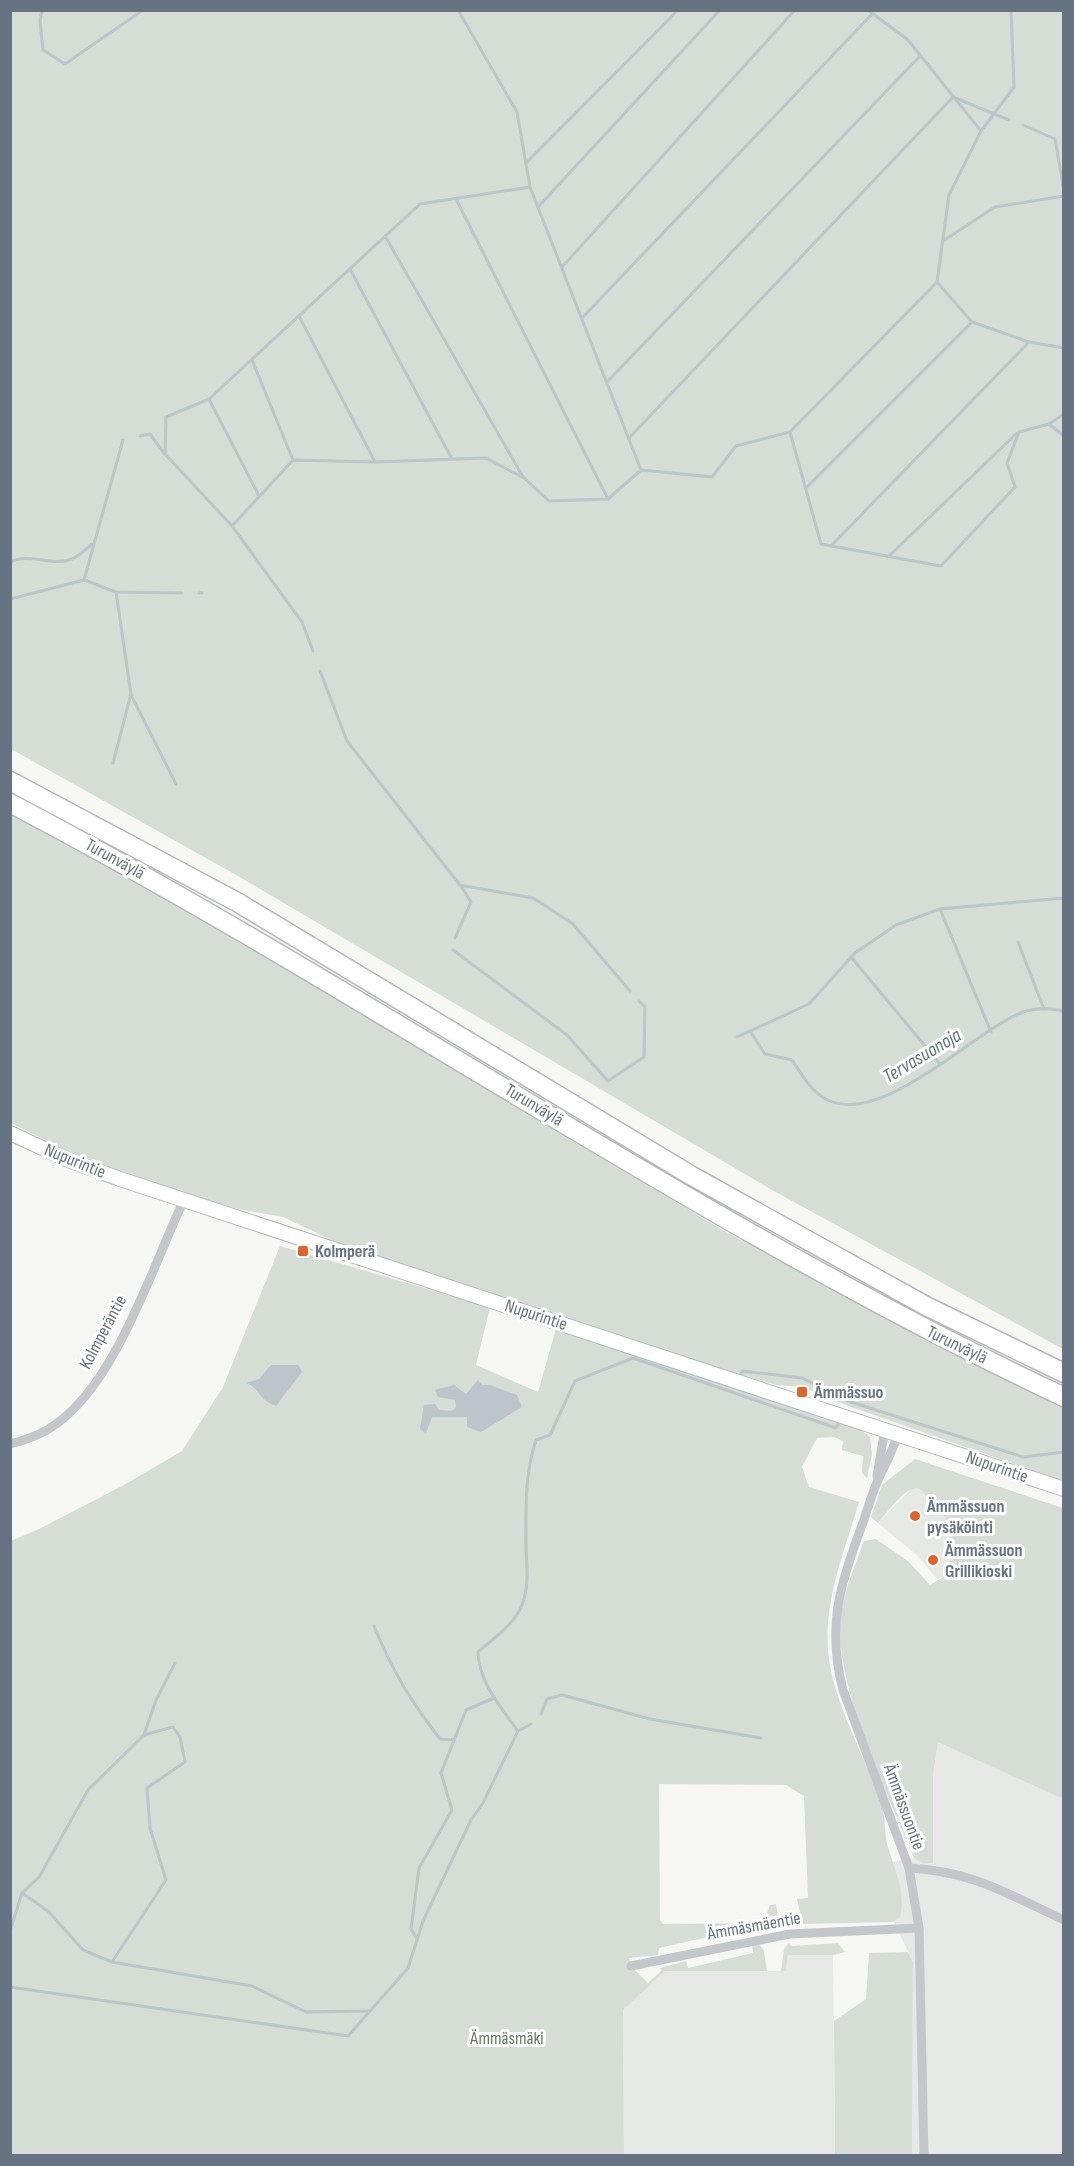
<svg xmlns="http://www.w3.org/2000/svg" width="1074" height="2166" font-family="'Sofia Sans Condensed',sans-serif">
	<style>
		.built { fill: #e6e8e6 }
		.green { fill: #d6ddd4 }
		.water { fill: #bbc5ca }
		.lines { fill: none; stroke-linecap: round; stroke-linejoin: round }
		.stream { stroke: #bbc5ca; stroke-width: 3 }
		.secondary-casing { stroke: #b3b8bd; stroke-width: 16 }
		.motorway-casing { stroke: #b4b7ba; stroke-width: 21 }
		.minor { stroke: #c3c6ca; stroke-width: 9 }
		.secondary { stroke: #fff; stroke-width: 14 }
		.motorway { stroke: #fff; stroke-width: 18 }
		.poi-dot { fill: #e16327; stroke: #fff; stroke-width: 2 }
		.labels { text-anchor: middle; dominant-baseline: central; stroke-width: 6; stroke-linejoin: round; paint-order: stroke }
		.street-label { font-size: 18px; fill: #657383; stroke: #fff }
		.poi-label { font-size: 18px; font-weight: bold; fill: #657383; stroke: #fff; text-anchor: start }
		.park-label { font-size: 18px; fill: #667b64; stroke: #fff }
		.water-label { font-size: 20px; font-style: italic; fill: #617580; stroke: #fff }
	</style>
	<rect width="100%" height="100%" fill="#f6f6f2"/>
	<g class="built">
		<path d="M912,1488H918L941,1508L952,1527L954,1552L945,1576L937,1579L918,1556L878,1523Z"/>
		<path d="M938,1741L1063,1799V2155H912L913,1962L894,1922L900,1917L892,1862L914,1858L922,1863H933V1775Z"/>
		<path d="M788,1955H833L835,2155H624L623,2010L665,1970L786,1971Z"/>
	</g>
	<g class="green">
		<path d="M11,10L1063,11V1349L772,1190L238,876L11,749Z"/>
		<path d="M10,814L242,940L719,1228L838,1293L1063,1407V1481L851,1407L803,1387L776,1385L644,1346L348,1248L283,1217L238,1209L169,1189L63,1149L11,1123Z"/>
		<path d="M280,1246L490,1307L476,1365L538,1392L556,1329L855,1426L870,1437L872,1454L867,1478L862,1473L863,1456L842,1450L843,1441L834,1437L817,1438L802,1467L809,1487L859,1502C843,1556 820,1609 830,1666C839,1714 867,1760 882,1807C886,1819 884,1834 888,1847C895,1872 906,1891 900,1917L894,1922L803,1924L797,1899L808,1898L804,1796L786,1785L659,1784L660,1920L663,1924L774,1923L775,1917L765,1919L770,1905L776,1904L779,1924L772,1930L746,1936L744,1929L659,1948L658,1955L629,1958L631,1966L648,1983L661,1971L660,1968L686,1961L688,1968L753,1953L752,1945H760L764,1951L767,1971H665L623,2010L624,2155L11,2156V1541L41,1528L124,1485L182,1451L223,1387Z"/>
		<path d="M915,1459L1063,1508V1799L938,1742L933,1775V1863H922L914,1858C887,1791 833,1686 841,1615C844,1590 856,1564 864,1541L876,1539L909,1562L930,1585L945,1576C961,1532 952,1518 918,1488C903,1488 888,1512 878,1523L871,1517L882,1485Z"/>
		<path d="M789,1943L791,1946L838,1943L845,1952L833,1955H788L786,1971H781L784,1949Z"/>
		<path d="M908,1952L913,1962L912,2155H835L834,2021L866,1999L869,1953Z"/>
	</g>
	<g class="water">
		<path d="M271,1365H298L302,1372L276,1406C258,1400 261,1389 246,1383L259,1379Z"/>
		<path d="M478,1380L482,1385H490L517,1395L522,1407L481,1432L467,1427V1417H432L426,1433L420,1429L424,1405L435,1404L439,1410L452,1411L456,1407L455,1400L438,1397L435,1390L454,1385L466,1394Z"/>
	</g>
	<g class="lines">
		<g class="stream">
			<path d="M42,10L40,21L43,50L65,64L143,10"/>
			<path d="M458,10L517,112L530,187L641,470L608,499L549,501L524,478L486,458L375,462L293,460L232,526L165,454L166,417L209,399L420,204L530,187"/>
			<path d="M868,10L908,40L981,131L949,195L937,282L972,322L1029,342L1064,348"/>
			<path d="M1023,125L1055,139L1064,191"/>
			<path d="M981,131L1014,87L1011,10"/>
			<path d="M526,163L678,10"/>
			<path d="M456,199L608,499"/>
			<path d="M538,207L720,10"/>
			<path d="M385,236L523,477"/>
			<path d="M943,241L995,207L1064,196"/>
			<path d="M562,267L795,10"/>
			<path d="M350,269L452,459"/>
			<path d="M299,316L375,462"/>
			<path d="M582,318L872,14"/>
			<path d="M252,360L293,460"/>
			<path d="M607,382L920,56"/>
			<path d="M209,399L259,496"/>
			<path d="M1049,424L1064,436"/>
			<path d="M790,432L937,282"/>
			<path d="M140,436L150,434L164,453"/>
			<path d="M629,438L953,97L1009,120"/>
			<path d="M641,470L712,477L736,446L790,432L821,544L941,566L1015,487L1007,463L1019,432L1049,424L1064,414"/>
			<path d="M806,488L972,322"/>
			<path d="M232,526L302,622L313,651"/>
			<path d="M831,546L1028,343"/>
			<path d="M888,557L1017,433"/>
			<path d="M10,562C29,552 52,567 72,559C79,556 86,549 92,544"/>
			<path d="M84,580L116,592L182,593"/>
			<path d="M199,593H202"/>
			<path d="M10,599L84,580L123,440"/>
			<path d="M320,671L347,741L460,885L533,898L573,924L630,991"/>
			<path d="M131,695L176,784"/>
			<path d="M113,763L131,694L116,592"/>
			<path d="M940,909L991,1032"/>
			<path d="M455,938L471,902L461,886"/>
			<path d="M1018,942L1044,1009"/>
			<path d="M453,950L567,1035L608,1081L644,1057L645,1007L639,1001"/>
			<path d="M851,957L940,1064"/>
			<path d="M750,1031L765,1054L792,1060C801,1073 810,1090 824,1098C878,1131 973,1031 1023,1012C1035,1008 1051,1008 1064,1011"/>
			<path d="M737,1037L809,1004L855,953L896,925L940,909L1064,898"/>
			<path d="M741,1374L742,1371L802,1378L848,1401L1023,1457L1064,1452"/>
			<path d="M374,1626C392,1670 411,1702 440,1739L454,1740"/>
			<path d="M541,1714L547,1699L562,1695L650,1719L761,1738"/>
			<path d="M518,1731C500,1706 479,1683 478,1652C493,1639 515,1624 522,1605C529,1588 527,1568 526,1550C526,1512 524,1476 536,1440L550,1435L575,1381L633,1358L836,1428L839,1423"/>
			<path d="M22,1893L48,1911L83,1950L112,1962L252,1986L306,2012L370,2011"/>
			<path d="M10,1931L22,1893L39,1877L88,1790L144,1735L156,1700L175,1663"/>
			<path d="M417,1939L411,1929L419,1868L452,1810L441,1773L466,1710L494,1698"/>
			<path d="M112,1962L166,1880L150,1828L147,1788L185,1762L180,1737L173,1727L144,1735"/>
			<path d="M10,1987L348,2036L408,1968L423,1921L471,1820L483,1803L518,1731L531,1724"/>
		</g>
		<g class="secondary-casing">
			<path id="secondary" d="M10,1133L66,1159L120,1179L1064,1489"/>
		</g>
		<g class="motorway-casing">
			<g id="motorway">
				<path d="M10,781L237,902L692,1176L926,1306L1064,1373"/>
				<path d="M10,803C368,991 698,1225 1064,1397"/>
			</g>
		</g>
		<g class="minor">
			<path d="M898,1434C893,1450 885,1465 878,1480C871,1496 867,1512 861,1528C839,1587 827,1628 843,1690L909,1868L919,1928L924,2156"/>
			<path d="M10,1444C26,1440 43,1434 56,1424C117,1381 152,1267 184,1200"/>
			<path d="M877,1476L885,1429"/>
			<path d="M909,1868C972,1871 1008,1894 1064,1920"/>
			<path d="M631,1966L790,1934L919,1928"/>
		</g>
		<use href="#secondary" class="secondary"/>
		<use href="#motorway" class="motorway"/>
	</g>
	<g class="poi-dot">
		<rect x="297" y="1245" width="12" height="12" rx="3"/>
		<rect x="796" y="1386" width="12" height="12" rx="3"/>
		<circle cx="915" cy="1516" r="6"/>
		<circle cx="933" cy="1560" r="6"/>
	</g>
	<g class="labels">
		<g class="street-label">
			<text transform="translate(115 859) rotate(29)">Turunväylä</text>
			<text transform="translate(534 1105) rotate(31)">Turunväylä</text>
			<text transform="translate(75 1161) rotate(22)">Nupurintie</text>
			<text transform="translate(536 1315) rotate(18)">Nupurintie</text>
			<text transform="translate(103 1332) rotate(-62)">Kolmperäntie</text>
			<text transform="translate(957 1345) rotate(26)">Turunväylä</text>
			<text transform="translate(997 1467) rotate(19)">Nupurintie</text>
			<text transform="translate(904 1807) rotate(70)">Ämmässuontie</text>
			<text transform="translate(754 1926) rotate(-10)">Ämmäsmäentie</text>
		</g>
		<g class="poi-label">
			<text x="315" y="1251">Kolmperä</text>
			<text x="814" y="1392">Ämmässuo</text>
			<text x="927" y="1506">Ämmässuon<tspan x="927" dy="21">pysäköinti</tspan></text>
			<text x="945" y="1550">Ämmässuon<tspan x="945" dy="21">Grillikioski</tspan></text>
		</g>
		<g class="park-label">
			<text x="507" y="2038">Ämmäsmäki</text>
		</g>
		<g class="water-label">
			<text transform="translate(922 1056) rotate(-31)">Tervasuonoja</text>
		</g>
	</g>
	<rect width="1074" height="2166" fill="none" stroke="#657383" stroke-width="24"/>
</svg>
